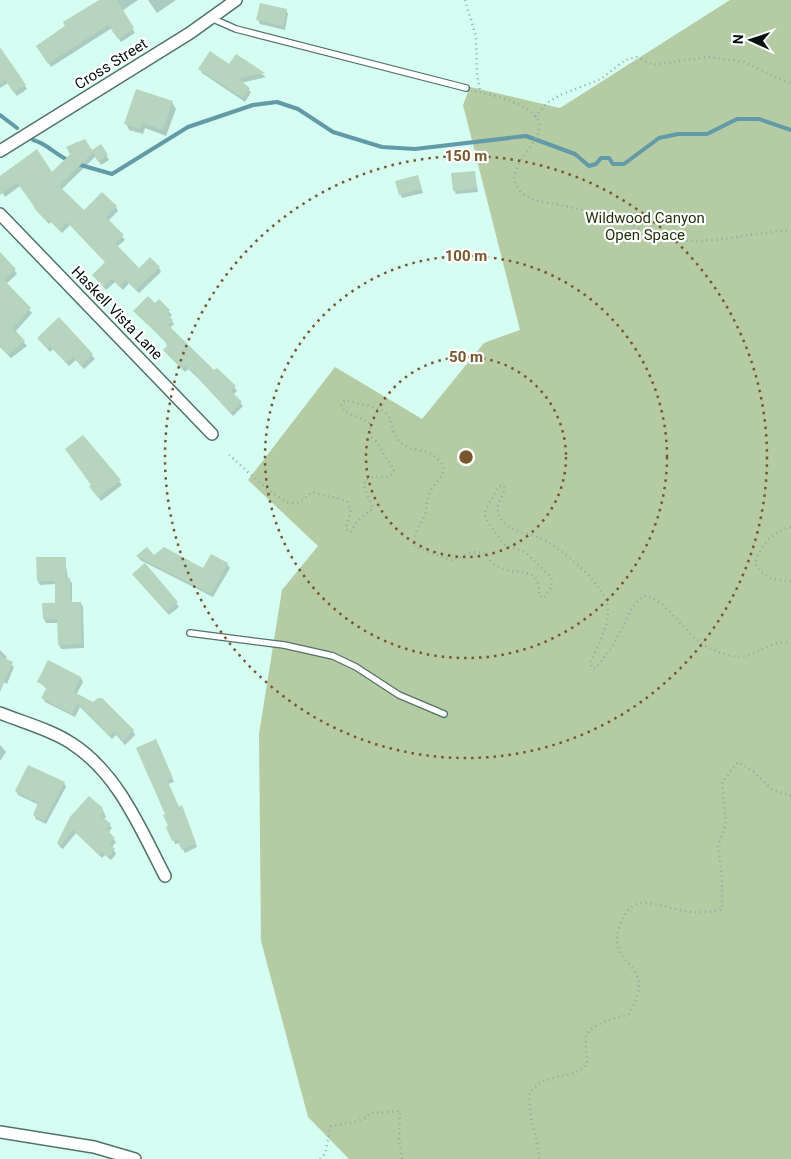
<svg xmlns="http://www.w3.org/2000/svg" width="791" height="1159" font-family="Roboto,sans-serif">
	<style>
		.green { fill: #b4cba4 }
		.shadow { fill: #0003 }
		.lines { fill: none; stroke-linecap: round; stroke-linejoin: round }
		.stream { stroke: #629aa8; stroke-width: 4 }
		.building { fill: #b6d4be }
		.lane-casing { stroke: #507369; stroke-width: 8 }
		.street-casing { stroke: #507369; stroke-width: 14 }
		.path { stroke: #8eaca3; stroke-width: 2.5; stroke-dasharray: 1 4; stroke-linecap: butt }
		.lane { stroke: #fff; stroke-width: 5.5 }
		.street { stroke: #fff; stroke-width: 11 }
		.ring { fill: none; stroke: #78562e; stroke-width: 2.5; stroke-dasharray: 2.5 5 }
		.labels { text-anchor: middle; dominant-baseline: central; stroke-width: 4.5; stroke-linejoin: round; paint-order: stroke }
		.street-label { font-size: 15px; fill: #05120f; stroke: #fff }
		.park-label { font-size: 15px; fill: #21340e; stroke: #fff }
		.centre { fill: #78562e; stroke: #fff; stroke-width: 2.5 }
		.ring-label { font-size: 15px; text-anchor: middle; font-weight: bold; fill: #78562e; stroke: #fff; stroke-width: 4.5; stroke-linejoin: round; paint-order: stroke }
	</style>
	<rect width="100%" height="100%" fill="#d6fdf1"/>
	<path class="green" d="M730,0H791V1159H349L308,1117L261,941L259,734L282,590L318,546L248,480L335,367L422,419L484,343L520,330L463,105L470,87L560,108Z"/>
	<g class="shadow">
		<path d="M100,0H138L122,11L135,33L121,42L112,28L51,67L38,46Z"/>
		<path d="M148,0H176L157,13Z"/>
		<path d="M286,10L288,14L285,30L260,24L258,20Z"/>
		<path d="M236,56L266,77L241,83L251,92L245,102L202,73L200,69L229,66Z"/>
		<path d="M0,62L25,86L27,89L17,96L8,83L0,88Z"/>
		<path d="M172,102L176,109L166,136L145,128L143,134L129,130L126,123Z"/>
		<path d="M77,142L91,151L101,146L109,160L101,165L96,156L61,190L84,212L116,207L118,211L108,221L125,240L117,247L139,269L159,268L161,272L139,293L129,283L123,290L115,282L106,290L93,275L106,263L70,225L62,233L51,222L49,224L38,212L20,186L5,197L0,189V177L52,174L71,154L67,148Z"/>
		<path d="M474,172L478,192L456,194L454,190Z"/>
		<path d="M417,177L423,193L402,198L400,194Z"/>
		<path d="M0,264L14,270L17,274L6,284L32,313L15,332L27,346L11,358L0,347Z"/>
		<path d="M159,301L172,315L169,318L174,324L170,328L214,372L234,387L237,391L233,395L243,406L233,416L198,378L188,369L185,372L167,354L169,346L135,311L155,305Z"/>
		<path d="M59,318L95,359L84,369L76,360L69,366L53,349L50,352L38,338Z"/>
		<path d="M83,437L122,485L101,501L93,490Z"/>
		<path d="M138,556L154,557L204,569L227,564L230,568L213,597L140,560Z"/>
		<path d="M65,558L68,579L72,583V604L81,603L83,607L84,648L61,649L59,645V623H46L44,619V604H56V584L40,585L38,581Z"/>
		<path d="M145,564L179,607L169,615L136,578Z"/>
		<path d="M0,650L7,657L5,660L14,667L7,684L0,680Z"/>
		<path d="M81,678L83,682L76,695L94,704L101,699L133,731L135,735L125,745L116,735L112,739L80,707L75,717L45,702L43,698L47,689L39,682Z"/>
		<path d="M158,744L174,782L168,784L179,808L183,811L197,847L185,853L180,843L175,844L169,826Z"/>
		<path d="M0,745L6,752L0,761Z"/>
		<path d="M64,783L66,787L46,824L36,819L34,815L39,805L18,795L16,791Z"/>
		<path d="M102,808L106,817L104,819L112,828L108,833L116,842L112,847L116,854L111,860L105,855L102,858L76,833L63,849L60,847L58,843L71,818Z"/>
	</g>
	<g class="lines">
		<g class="stream">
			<path d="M0,115L17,128"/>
			<path d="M33,140C46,143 55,154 68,160"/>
			<path d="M77,164L112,174L188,127L253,105L277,102L298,109L333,132L382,147L415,149L526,136L575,154L589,166L596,164L601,158H609L613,164H624L659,138L678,134H707L737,119H759L791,130"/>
		</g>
	</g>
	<g class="building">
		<path d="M99,0H117L134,28L118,39L108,25L48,64L36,46L65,26L63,22Z"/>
		<path d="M260,3L287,9L283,26L256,20Z"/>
		<path d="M0,47L26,85L14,93L5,80L0,83Z"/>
		<path d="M210,51L229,64L236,54L265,73L238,79L250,88L243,98L198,69Z"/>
		<path d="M136,89L173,101L163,130L142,123L140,129L124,124Z"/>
		<path d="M85,139L92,150L101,144L108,155L98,162L93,153L59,186L84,210L102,192L117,206L106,217L124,235L115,243L139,268L150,257L160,267L136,290L126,280L120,287L112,279L104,287L92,275L105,262L67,222L60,230L48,219L46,221L34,208L35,207L17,183L0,195V176L37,149L52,172L70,154L66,147Z"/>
		<path d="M475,171L477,188L453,191L451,173Z"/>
		<path d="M418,175L422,189L399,195L395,181Z"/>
		<path d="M0,252L16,269L4,280L31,308L13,328L25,341L8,355L0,347Z"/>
		<path d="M148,296L155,303L159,299L170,310L167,314L173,320L168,325L214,370L217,368L236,386L231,391L242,402L231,413L195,374L185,366L182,369L163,350L167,346L165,341L133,311Z"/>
		<path d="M59,317L93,354L81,366L73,357L66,363L50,346L47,349L37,338Z"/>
		<path d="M83,435L121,480L98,498L89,486L91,485L65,449Z"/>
		<path d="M147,547L154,555L164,547L203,568L211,554L228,563L211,594L136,556Z"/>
		<path d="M36,557H66V578H70L71,602H81L82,644L58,645L57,619H43L42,603H55V581H37Z"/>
		<path d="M145,563L178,602L166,612L132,574Z"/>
		<path d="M0,656L13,662L0,692Z"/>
		<path d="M48,660L81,677L74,692L93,702L98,698H102L134,730L123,742L114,732L110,736L77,704L72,714L41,698L47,687L37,682Z"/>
		<path d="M156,739L173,778L167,780L179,807L182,805L196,843L182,850L177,840L172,841L166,827L168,826L163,815L165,814L136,748Z"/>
		<path d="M28,765L65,782L44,821L33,815L38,803L15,791Z"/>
		<path d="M89,796L103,808L101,809L104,812L101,816L111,824L106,829L115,838L110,844L115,849L108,857L102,852L99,855L73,830L60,846L57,843L70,817Z"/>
	</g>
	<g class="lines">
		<g class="lane-casing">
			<g id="lane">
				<path d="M211,18L236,29L466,88"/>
				<path d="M190,633L284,645L333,656L356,667L399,695L444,714"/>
			</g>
		</g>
		<g class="street-casing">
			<g id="street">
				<path d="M0,151L190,33L236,0"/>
				<path d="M0,214L212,434"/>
				<path d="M0,713C22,722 52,730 71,743C118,773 140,828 165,876"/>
				<path d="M0,1132L94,1147L135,1159"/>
			</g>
		</g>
		<g class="path">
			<path d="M465,0L476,36L477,74L480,92"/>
			<path d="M475,91C492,95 510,99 525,108C570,133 492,163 521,192C530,202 552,203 564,206C578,209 592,212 605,216C633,225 663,241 693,241C717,241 741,236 765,233C773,232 783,230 791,231"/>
			<path d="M535,117L547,103L560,95L601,79L625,60L637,57L653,65L708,57L744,62L791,84"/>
			<path d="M229,455C241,465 279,503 292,503C302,504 305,497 312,492L347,501L351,510L346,529L351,532L357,521L373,508L364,486L365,480L373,477H389L394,470L375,440L372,438L369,422L344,411L341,404L346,400C357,404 377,406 386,413C394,420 389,436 404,445C413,451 424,449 433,455C455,472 437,477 430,492C427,498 427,505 426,511C423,522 411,536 415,547L453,561L469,553L483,552C489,555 490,563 497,566C516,578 541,562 539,596L544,598L552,586L551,577L525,552L503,544L485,518L486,509L499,486H504L505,489L497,508C500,530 521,531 538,537C558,545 607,585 608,609C609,626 597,648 590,663L592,668H596L613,646L633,606L643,596C665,596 684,634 704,645C712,650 730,657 740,657C759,655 771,639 791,643"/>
			<path d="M791,527C773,531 759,547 755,564C766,580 773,579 791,581"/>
			<path d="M320,1159L325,1154L331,1126L354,1122L365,1118L370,1113L400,1111L399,1139L402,1159"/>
			<path d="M539,1159C538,1136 527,1115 530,1092C551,1069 566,1083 587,1065C587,1056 585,1046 586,1037C590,1022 617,1019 629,1014C661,958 604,971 620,925C632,890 656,906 680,910C694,913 709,913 722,909V875L718,846L726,824L722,782L738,762L754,772L771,789L791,796"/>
		</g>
		<use href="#lane" class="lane"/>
		<use href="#street" class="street"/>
	</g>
	<g class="ring">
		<circle cx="466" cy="457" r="100"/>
		<circle cx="466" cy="457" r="201"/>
		<circle cx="466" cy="457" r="301"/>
	</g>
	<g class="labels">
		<g class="street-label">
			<text transform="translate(111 64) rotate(-32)">Cross Street</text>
			<text transform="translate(117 313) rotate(46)">Haskell Vista Lane</text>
		</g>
		<g class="park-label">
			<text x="645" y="218">Wildwood Canyon<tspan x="645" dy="17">Open Space</tspan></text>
		</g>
	</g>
	<circle cx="466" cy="457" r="8" class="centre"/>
	<g class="ring-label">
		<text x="466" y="161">150 m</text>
		<text x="466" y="261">100 m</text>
		<text x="466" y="362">50 m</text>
	</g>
	<g transform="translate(751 40) rotate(273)" stroke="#ffffff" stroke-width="4" paint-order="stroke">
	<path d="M0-4L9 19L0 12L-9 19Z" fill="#05120f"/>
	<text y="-8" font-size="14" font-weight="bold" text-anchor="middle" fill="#05120f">N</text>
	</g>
</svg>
